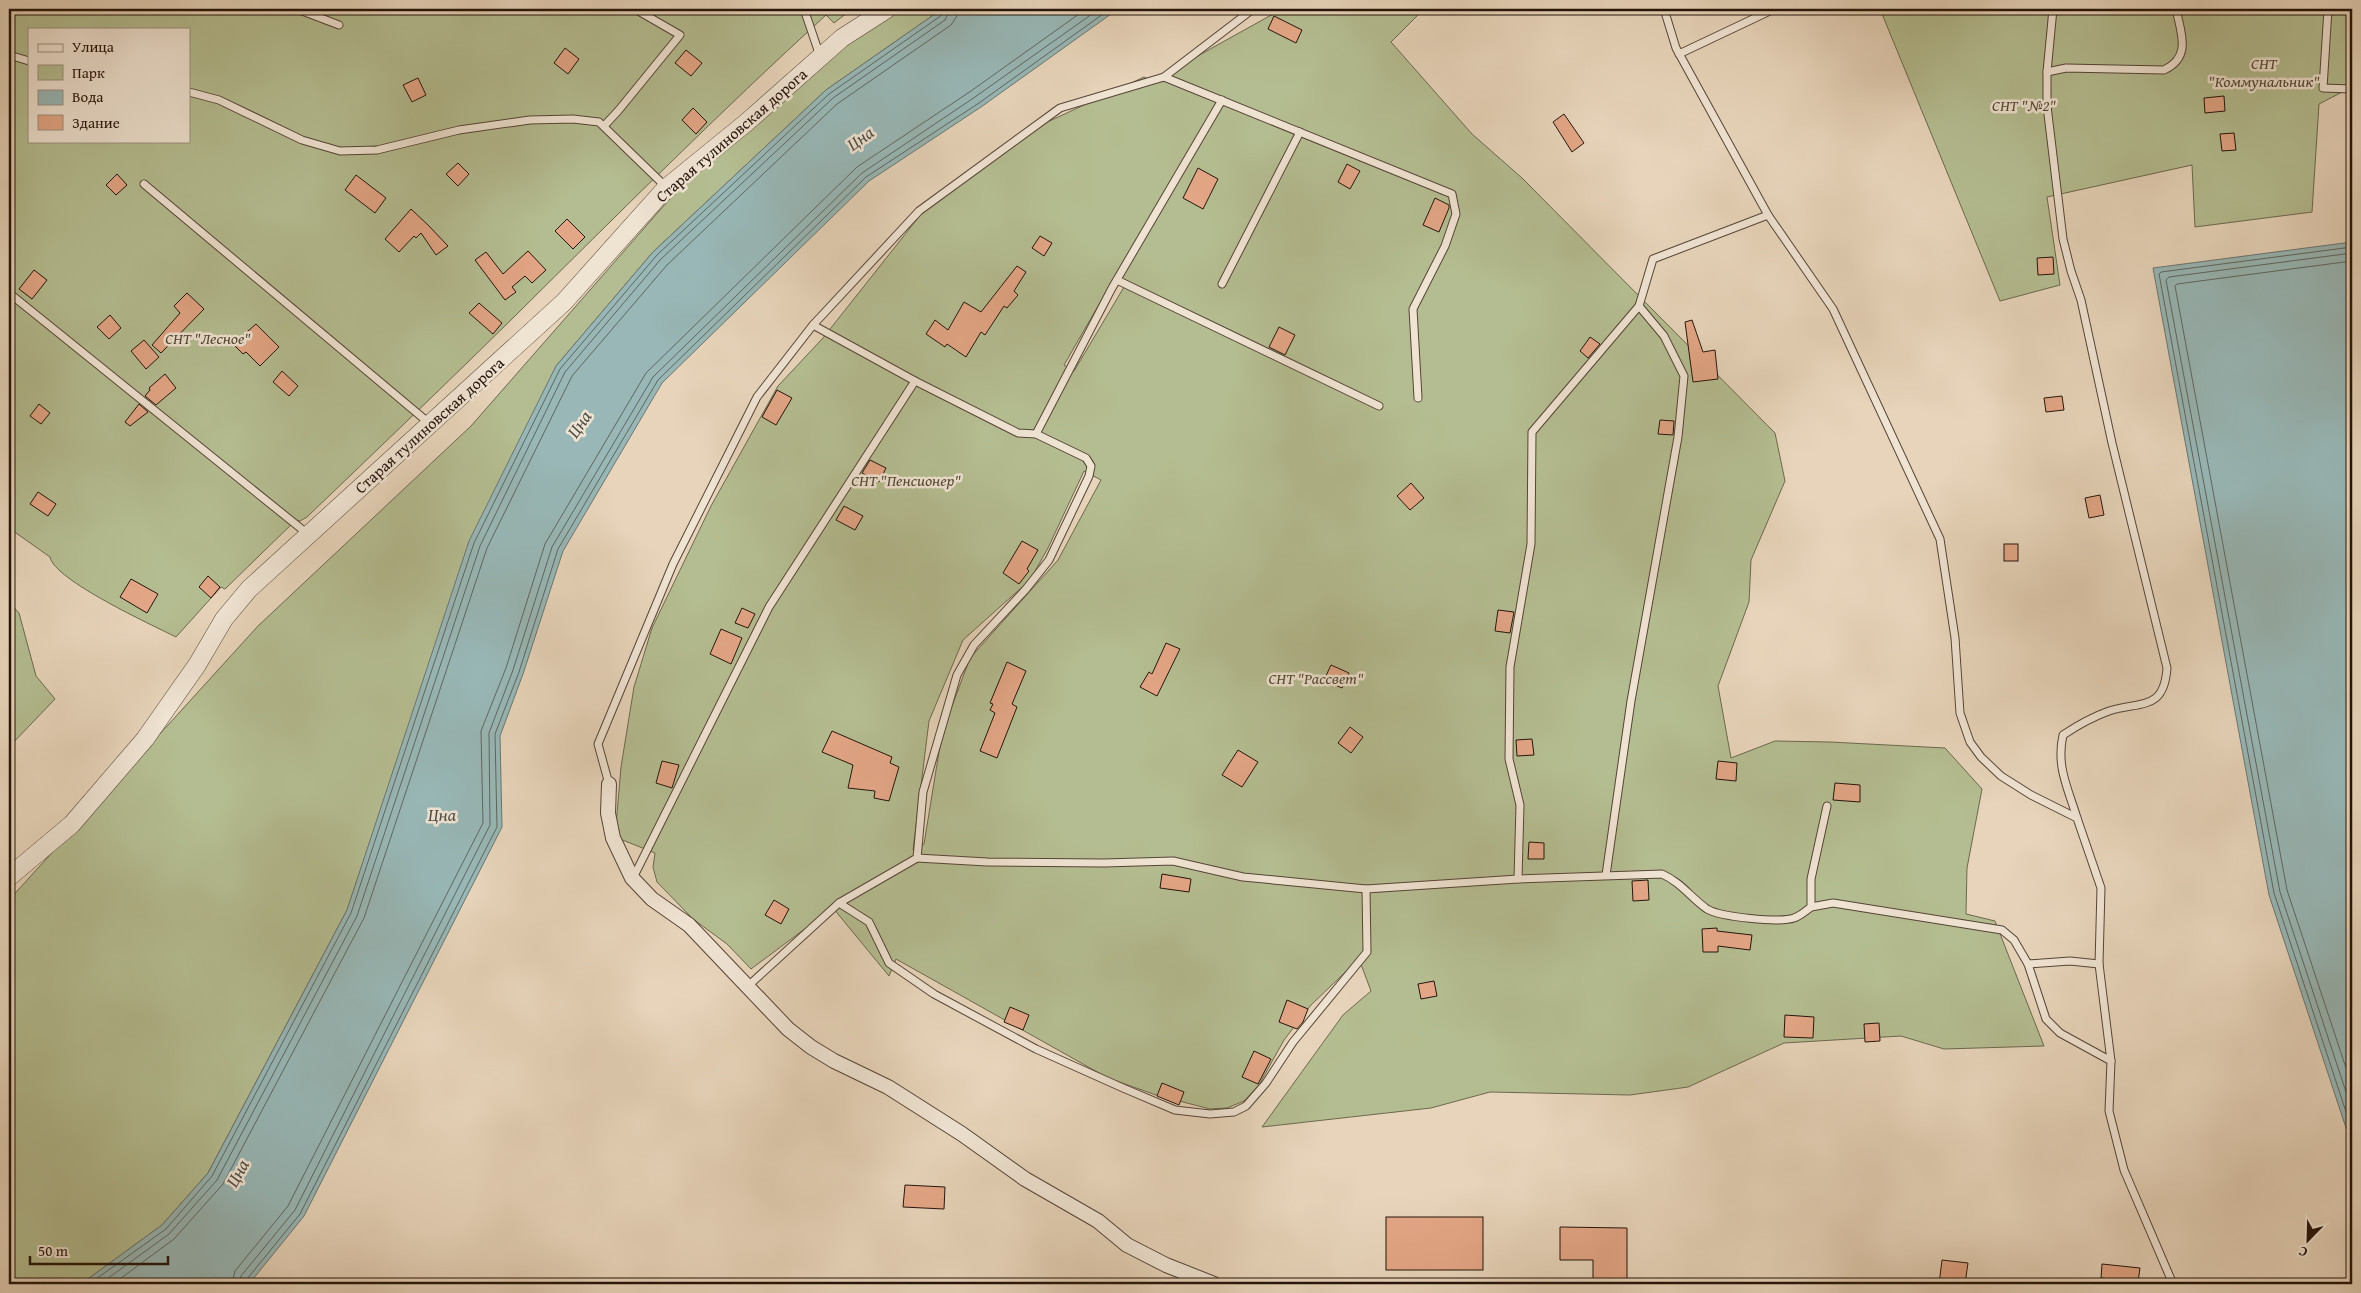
<svg xmlns="http://www.w3.org/2000/svg" width="2361" height="1293" font-family="'Gentium Book Plus',serif">
	<style>
		.green { fill: #b4bd91; stroke: #6c684e; fill-rule: evenodd }
		.water { fill: #98b7b6; stroke: #6a7672 }
		.lines { fill: none; stroke-linecap: round; stroke-linejoin: round }
		.shore { stroke: #5e6660; stroke-width: 1 }
		.building { fill: #e3a686; stroke: #25140b }
		.service-casing { stroke: #564437; stroke-width: 9 }
		.minor-casing { stroke: #564437; stroke-width: 16 }
		.tertiary-casing { stroke: #564437; stroke-width: 19 }
		.service { stroke: #efe3d2; stroke-width: 7 }
		.minor { stroke: #efe3d2; stroke-width: 14 }
		.tertiary { stroke: #efe3d2; stroke-width: 18 }
		.labels { text-anchor: middle; dominant-baseline: central; stroke-width: 5; stroke-linejoin: round; paint-order: stroke }
		.park-label { font-size: 16px; font-style: italic; fill: #504733; stroke: #efe3d2 }
		.street-label { font-size: 16px; fill: #25140b; stroke: #efe3d2 }
		.water-label { font-size: 18px; font-style: italic; fill: #4d4d47; stroke: #efe3d2 }
	</style>
	<rect width="100%" height="100%" fill="#e7d4ba"/>
	<filter id="stains"><feTurbulence type="fractalNoise" baseFrequency=".004" numOctaves="4"/><feColorMatrix values="0 0 0 0 .2 0 0 0 0 .09 0 0 0 0 .02 0 0 0 .5 -.17"/></filter>
	<radialGradient id="worn" r=".72"><stop offset=".6" stop-color="#630" stop-opacity="0"/><stop offset="1" stop-color="#630" stop-opacity=".3"/></radialGradient>
	<g class="green">
		<path d="M9,9H852L834,23L826,15C720,112 618,214 516,315C447,383 377,450 307,517L300,521L296,520L225,589L221,587L176,637C152,625 54,580 50,557L9,528ZM29,29H189V141H29Z"/>
		<path d="M893,9H942L826,90L653,252L556,366L396,765L347,910L208,1173L162,1225L81,1284H9V900L258,626L471,426L667,202L803,74Z"/>
		<path d="M1282,9H1424L1391,42L1472,134L1522,178L1775,433L1785,481L1751,560L1749,602L1718,686L1731,758L1775,741L1830,742L1945,748L1982,789L1967,868L1966,914L1995,921L2044,1046L1944,1049L1901,1036L1784,1043L1688,1087L1630,1095L1490,1092L1431,1108L1262,1127L1343,1015L1371,991L1359,959L1311,1005L1284,1040L1259,1085L1244,1101L1227,1108L1210,1109L1156,1095L1108,1078L896,959L889,976L833,908L751,969L727,944L693,919L657,882L653,867L655,853L615,837L621,767L634,687L652,628L711,506L778,386L823,338L933,199L1041,125L1144,77L1155,82L1169,72ZM1116,275L1127,282L1074,371L1064,365ZM1084,471L1101,480L1058,560L970,658L946,722L939,752L924,844L913,850L929,721L963,640L1030,580L1048,548Z"/>
		<path d="M1880,9H2352V87L2319,104L2312,212L2195,227L2192,165L2047,197L2060,285L2000,301Z"/>
		<path d="M9,602L19,613L36,676L55,699L9,747Z"/>
	</g>
	<g class="water">
		<path d="M942,9H1118L981,107L869,181L662,383L563,551L523,674L500,736L502,827L304,1216L249,1284H81L162,1225L208,1173L347,910L469,541L556,366L653,252L826,90Z"/>
		<path d="M2352,242V1146L2269,895L2153,268Z"/>
	</g>
	<g class="lines">
		<g class="shore">
			<path d="M2352,247L2161,272L2159,274L2274,893L2352,1130"/>
			<path d="M2352,253L2169,277L2166,280L2280,892L2352,1110"/>
			<path d="M2352,261L2177,284L2175,286L2287,890L2352,1086"/>
			<path d="M89,1284L166,1229L212,1176L351,913L474,543L560,369L657,255L829,94L942,15L944,9"/>
			<path d="M100,1284L169,1234L217,1180L357,916L480,546L565,372L661,259L833,98L945,20L950,9"/>
			<path d="M113,1284L174,1239L223,1184L364,918L487,548L572,376L667,265L837,104L951,25L957,16L958,9"/>
			<path d="M232,1284L235,1271L288,1206L483,823L481,731L506,668L545,544L646,373L857,167L971,91L1086,9"/>
			<path d="M239,1284L241,1276L295,1210L490,825L489,733L513,670L552,547L653,377L862,173L975,97L1099,9"/>
			<path d="M245,1284L247,1279L300,1214L497,827L495,734L519,672L558,549L658,380L866,177L979,103L1110,9"/>
		</g>
	</g>
	<g class="building">
		<path d="M1274,16L1302,30L1296,43L1268,29Z"/>
		<path d="M565,48L579,59L568,74L554,63Z"/>
		<path d="M686,50L702,63L691,76L675,63Z"/>
		<path d="M418,78L426,95L412,102L403,85Z"/>
		<path d="M2224,96L2225,111L2205,113L2204,98Z"/>
		<path d="M693,108L707,122L696,134L682,120Z"/>
		<path d="M1564,114L1584,143L1572,152L1553,122Z"/>
		<path d="M2234,133L2236,150L2222,151L2220,134Z"/>
		<path d="M458,163L469,174L458,186L446,174Z"/>
		<path d="M1347,164L1360,171L1350,189L1338,182Z"/>
		<path d="M1198,168L1218,179L1203,209L1183,198Z"/>
		<path d="M117,174L127,185L116,195L106,185Z"/>
		<path d="M356,175L386,198L375,213L345,190Z"/>
		<path d="M1435,198L1449,205V208L1439,232L1423,225Z"/>
		<path d="M411,209L428,225L448,246L436,255L421,233L416,238L414,236L399,252L385,239Z"/>
		<path d="M567,219L585,237L573,249L555,231Z"/>
		<path d="M1040,236L1052,243L1044,256L1032,248Z"/>
		<path d="M528,251L546,270L532,283L525,276L512,287L516,292L505,300L475,260L486,252L503,274Z"/>
		<path d="M2053,257L2054,274L2038,275L2037,258Z"/>
		<path d="M1017,266L1026,272L1014,291L1018,295L1007,308L1004,306L985,335L981,332L966,357L947,344L945,347L926,334L935,320L948,330L964,302L981,312Z"/>
		<path d="M34,270L47,280L32,299L19,289Z"/>
		<path d="M187,293L204,309L161,353L152,345L180,313L174,306Z"/>
		<path d="M479,303L502,323L493,334L469,313Z"/>
		<path d="M110,315L121,328L109,339L97,327Z"/>
		<path d="M1692,320L1703,352L1715,350L1718,379L1693,382L1685,322Z"/>
		<path d="M256,324L279,347L260,366L246,352L243,354L233,344Z"/>
		<path d="M1279,327L1295,335L1285,355L1269,347Z"/>
		<path d="M1590,337L1600,344L1588,358L1580,351Z"/>
		<path d="M144,340L159,357L146,369L131,351Z"/>
		<path d="M282,371L298,386L289,396L273,382Z"/>
		<path d="M165,374L176,388L156,405L145,396L150,390L149,388Z"/>
		<path d="M777,390L792,398L776,425L762,417Z"/>
		<path d="M2062,396L2064,410L2046,412L2044,398Z"/>
		<path d="M39,404L50,413L41,424L30,416Z"/>
		<path d="M139,404L148,412L130,426L125,422Z"/>
		<path d="M1660,420L1674,421L1673,435L1658,434Z"/>
		<path d="M870,460L886,468L879,482L862,473Z"/>
		<path d="M1411,483L1424,498L1410,510L1397,496Z"/>
		<path d="M38,492L56,504L48,516L30,504Z"/>
		<path d="M2100,495L2104,515L2089,518L2085,498Z"/>
		<path d="M844,506L863,516L855,530L836,520Z"/>
		<path d="M1022,541L1038,550L1027,569L1029,571L1019,584L1003,573Z"/>
		<rect x="2004" y="544" width="14" height="17"/>
		<path d="M208,576L220,587L211,598L199,587Z"/>
		<path d="M131,579L158,594L147,613L120,597Z"/>
		<path d="M742,608L755,614L748,628L735,623Z"/>
		<path d="M1498,610L1514,612L1510,633L1495,631Z"/>
		<path d="M721,629L742,638L731,664L710,654Z"/>
		<path d="M1166,643L1180,649L1157,696L1140,687L1149,672L1152,674Z"/>
		<path d="M1007,662L1026,671L1012,704L1017,707L997,758L980,751L995,713L990,710L993,704L990,703Z"/>
		<path d="M1331,665L1349,673L1342,688L1324,680Z"/>
		<path d="M1350,727L1363,737L1351,753L1338,743Z"/>
		<path d="M832,731L892,757L890,763L899,767L889,801L874,798L875,791L848,788L853,765L822,752Z"/>
		<path d="M1532,739L1534,755L1517,756L1516,740Z"/>
		<path d="M1238,750L1258,762L1242,787L1222,775Z"/>
		<path d="M662,761L679,765L672,788L656,783Z"/>
		<path d="M1718,761L1737,763L1736,781L1716,779Z"/>
		<path d="M1835,783L1860,785V802L1833,800Z"/>
		<path d="M1529,842L1544,843V859H1528Z"/>
		<path d="M1162,874L1191,879L1189,892L1160,888Z"/>
		<path d="M1648,880L1649,900L1633,901L1632,881Z"/>
		<path d="M774,900L789,909L781,924L765,915Z"/>
		<path d="M1717,928V931L1752,935L1750,950L1718,946V952H1703L1702,929Z"/>
		<path d="M1434,981L1437,996L1421,999L1418,984Z"/>
		<path d="M1287,1000L1308,1009L1303,1022L1297,1029L1279,1022Z"/>
		<path d="M1010,1007L1029,1015L1023,1030L1004,1022Z"/>
		<path d="M1785,1015L1814,1017L1813,1038L1784,1037Z"/>
		<path d="M1879,1023L1880,1041L1865,1042L1864,1024Z"/>
		<path d="M1254,1051L1271,1059L1258,1084L1242,1077Z"/>
		<path d="M1162,1083L1184,1092L1179,1105L1157,1096Z"/>
		<path d="M905,1185L945,1187L944,1209L903,1207Z"/>
		<rect x="1386" y="1217" width="97" height="53"/>
		<path d="M1560,1227L1627,1228V1284H1593V1260H1560Z"/>
		<path d="M1942,1260L1968,1263L1965,1284H1939Z"/>
		<path d="M2102,1264L2140,1268L2138,1282L2101,1278Z"/>
	</g>
	<g class="lines">
		<g class="service-casing">
			<g id="service">
				<path d="M297,9L339,25"/>
				<path d="M804,9L820,56"/>
				<path d="M1664,9L1676,48L1768,215L1833,309L1940,539L1955,638L1960,713L1970,742L1981,757L2001,776L2031,795L2077,818L2101,888L2099,964L2111,1061L2109,1111L2124,1170L2173,1284"/>
				<path d="M2053,9L2047,72V106L2063,239L2071,271L2081,300L2112,443L2167,668C2164,711 2141,701 2109,711C2092,717 2078,725 2063,735C2056,767 2068,788 2077,818"/>
				<path d="M2328,9L2323,88L2352,89"/>
				<path d="M1679,54L1774,9"/>
				<path d="M9,55L29,61"/>
				<path d="M2047,72L2066,68L2164,70C2192,57 2181,33 2176,9"/>
				<path d="M1164,77L1253,9"/>
				<path d="M189,92L219,100L302,140L340,151L377,150L459,130L530,120L573,119L599,122L666,187"/>
				<path d="M604,126L618,111L680,35L635,9"/>
				<path d="M144,184L429,423"/>
				<path d="M1117,280L1379,406"/>
				<path d="M1222,284L1300,132"/>
				<path d="M9,293L309,535"/>
				<path d="M813,325L915,381"/>
				<path d="M609,784L598,744L673,564L757,397L813,325L919,211L1060,108L1164,77L1452,194L1456,214L1445,246L1413,309L1418,398"/>
				<path d="M917,858L987,862L1104,863L1173,861L1243,877L1366,889L1518,879L1662,874C1682,883 1690,897 1707,909C1720,917 1779,923 1794,918C1800,916 1806,911 1811,907V879L1827,806"/>
				<path d="M1606,875L1631,701L1678,437L1684,376L1664,336L1639,306"/>
				<path d="M633,878L769,607L915,381L1018,433L1036,434L1112,288L1222,100"/>
				<path d="M1518,879L1520,805L1509,759L1510,667L1531,544L1532,432L1639,306L1653,259L1768,215"/>
				<path d="M839,903L869,922L889,963L934,994L1036,1049L1123,1088L1175,1110L1210,1114L1234,1112L1246,1106L1266,1083L1293,1042L1367,952L1366,889"/>
				<path d="M1811,907L1833,903L2002,930L2014,940L2028,964L2046,1019L2060,1033L2111,1061"/>
				<path d="M2028,964L2070,961L2099,964"/>
				<path d="M748,986L839,903L917,858L923,792L957,675L974,645L1026,589L1049,560L1089,476L1091,466L1086,458L1036,434"/>
			</g>
		</g>
		<g class="minor-casing">
			<path id="minor" d="M609,784L608,813L613,838L632,878L652,899L689,925L788,1029L811,1047L834,1061L888,1087L962,1134L1025,1179L1098,1221L1127,1245L1166,1265L1214,1284"/>
		</g>
		<g class="tertiary-casing">
			<path id="tertiary" d="M9,877L72,824L145,739L197,665L224,619L249,589L564,302L666,188L747,122L842,38L887,9"/>
		</g>
		<use href="#service" class="service"/>
		<use href="#minor" class="minor"/>
		<use href="#tertiary" class="tertiary"/>
	</g>
	<g class="labels">
		<g class="park-label">
			<text x="2264" y="63">СНТ<tspan x="2264" dy="18">"Коммунальник"</tspan></text>
			<text x="2024" y="105">СНТ "№2"</text>
			<text x="208" y="338">СНТ "Лесное"</text>
			<text x="906" y="480">СНТ "Пенсионер"</text>
			<text x="1316" y="678">СНТ "Рассвет"</text>
		</g>
		<g class="street-label">
			<text transform="translate(731 135) rotate(-41)">Старая тулиновская дорога</text>
			<text transform="translate(429 425) rotate(-42)">Старая тулиновская дорога</text>
		</g>
		<g class="water-label">
			<text transform="translate(860 138) rotate(-36)">Цна</text>
			<text transform="translate(579 424) rotate(-55)">Цна</text>
			<text x="442" y="814">Цна</text>
			<text transform="translate(237 1173) rotate(-61)">Цна</text>
		</g>
	</g>
	<rect width="2361" height="1293" fill="none" stroke="#e7d4ba" stroke-width="30"/>
	<rect x="10" y="10" width="2341" height="1273" fill="none" stroke="#25140b" stroke-width="2.5"/>
	<rect x="15" y="15" width="2331" height="1263" fill="none" stroke="#25140b"/>
	<rect x="28" y="28" width="162" height="115" fill="#efe3d2" stroke="#9e9082"/>
	<rect x="38" y="44" width="25" height="8" fill="#efe3d2" stroke="#9e9082"/>
	<text x="72" y="52" font-size="15" fill="#25140b">Улица</text>
	<rect x="38" y="65" width="25" height="15" fill="#b4bd91" stroke="#9e9082"/>
	<text x="72" y="78" font-size="15" fill="#25140b">Парк</text>
	<rect x="38" y="90" width="25" height="15" fill="#98b7b6" stroke="#9e9082"/>
	<text x="72" y="102" font-size="15" fill="#25140b">Вода</text>
	<rect x="38" y="115" width="25" height="15" fill="#e3a686" stroke="#9e9082"/>
	<text x="72" y="128" font-size="15" fill="#25140b">Здание</text>
	<g transform="translate(2308 1240) rotate(203)" stroke="#efe3d2" stroke-width="4" paint-order="stroke">
	<path d="M0-4L9 19L0 12L-9 19Z" fill="#25140b"/>
	<text y="-8" font-size="14" font-weight="bold" text-anchor="middle" fill="#25140b">С</text>
	</g>
	<path d="M30 1256v8h138v-8" fill="none" stroke="#25140b" stroke-width="2.5"/>
	<text x="38" y="1256" font-size="15" fill="#25140b" stroke="#efe3d2" stroke-width="4" paint-order="stroke">50 m</text>
	<rect width="100%" height="100%" filter="url(#stains)"/>
	<rect width="100%" height="100%" fill="url(#worn)"/>
</svg>
